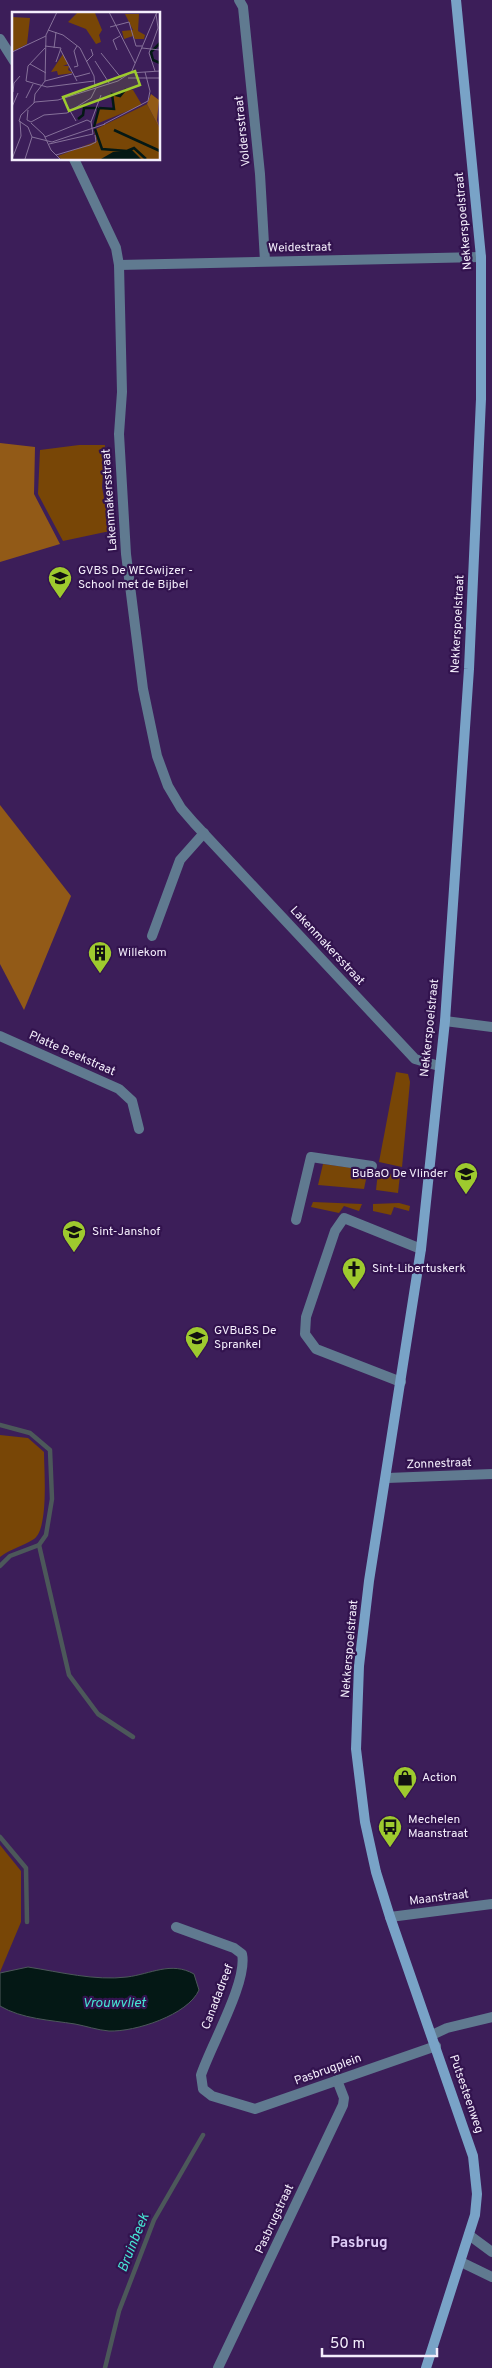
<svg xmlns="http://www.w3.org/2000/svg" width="492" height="2368" font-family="Overpass,sans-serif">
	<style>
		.green { fill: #784606 }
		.forest { fill: #925a17 }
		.water { fill: #041815; stroke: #4c585a }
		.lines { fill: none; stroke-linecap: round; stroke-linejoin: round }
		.stream { stroke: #4c585a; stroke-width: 4.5 }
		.minor { stroke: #607a90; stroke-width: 10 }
		.tertiary { stroke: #607a90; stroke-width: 10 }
		.secondary { stroke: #79a3c7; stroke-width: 10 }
		.labels { text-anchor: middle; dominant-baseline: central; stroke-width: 4.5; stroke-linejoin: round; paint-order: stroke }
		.street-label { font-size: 12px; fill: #f4eefc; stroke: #32134e }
		.poi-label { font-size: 12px; fill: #f4eefc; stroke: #32134e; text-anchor: start }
		.water-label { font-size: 14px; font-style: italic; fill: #46e4d3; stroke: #32134e }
		.quarter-label { font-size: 15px; font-weight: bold; fill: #deccf7; stroke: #32134e }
		.inset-river { fill: none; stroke: #041815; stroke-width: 2.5 }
		.inset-road { fill: none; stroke: #86719a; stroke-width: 1 }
		.view { fill: #9eca2e; fill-opacity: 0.15; stroke: #9eca2e; stroke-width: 2.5 }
		.inset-edge { fill: none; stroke: #f4eefc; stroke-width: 2.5 }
	</style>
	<rect width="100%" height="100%" fill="#3c1e59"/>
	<g class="green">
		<path d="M79,445H105L102,487L110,531L63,541L38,494L40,450Z"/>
		<path d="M396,1072L408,1074L410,1082L402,1167L379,1162Z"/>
		<path d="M323,1164L368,1170L364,1189L318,1185Z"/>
		<path d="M378,1172L400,1175L398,1193L376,1190Z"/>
		<path d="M313,1202L362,1204L359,1211L344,1206L339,1213L311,1207Z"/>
		<path d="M399,1203L410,1206L409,1211L394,1207L391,1215L373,1211V1204Z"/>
		<path d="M0,1435L28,1438L44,1452C44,1469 49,1529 34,1539C23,1546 10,1549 0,1557Z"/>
		<path d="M0,1845L21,1871V1922L0,1972Z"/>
	</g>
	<g class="forest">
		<path d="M0,443L35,447L34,494L60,544L0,562Z"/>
		<path d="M0,805L71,896L24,1010L0,964Z"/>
	</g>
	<path class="water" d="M28,1967C60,1972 95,1981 127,1977C151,1974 171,1961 194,1974L199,1990C188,2015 135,2032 109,2031C97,2030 86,2026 75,2024C50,2020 22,2019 0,2006V1973Z"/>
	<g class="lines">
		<g class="stream">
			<path d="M0,1425L30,1433L50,1450L52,1499L46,1535L39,1545L10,1556L0,1566"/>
			<path d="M39,1545L69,1675L98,1714L133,1737"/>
			<path d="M0,1837L26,1868L27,1922"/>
			<path d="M105,2368L119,2311L154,2220L203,2135"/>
		</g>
		<g class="minor">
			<path d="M239,0L243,7L260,174L265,261"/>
			<path d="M0,39L14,61"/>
			<path d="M74,159L116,248L119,265L122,392L119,434L126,554L143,689L157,756L168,786L181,808L194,823L415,1059L439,1066"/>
			<path d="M119,265L481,257"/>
			<path d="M152,936L180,860L204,833"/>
			<path d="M445,1021L492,1027"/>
			<path d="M0,1036L119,1089L132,1101L139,1129"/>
			<path d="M296,1220L311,1157L372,1166"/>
			<path d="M401,1382L316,1349L305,1334L306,1317L335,1231L344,1218L421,1249"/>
			<path d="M387,1478L492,1474"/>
			<path d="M390,1917L492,1904"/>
			<path d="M176,1927L234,1948L242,1954C248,1981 211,2045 201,2075L203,2089L212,2096L255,2109L436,2046"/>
			<path d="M432,2035L447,2028L492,2017"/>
			<path d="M218,2368L343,2105L344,2098L337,2080"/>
		</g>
		<g class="tertiary">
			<path d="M469,2235L492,2252"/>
			<path d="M461,2262L492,2277"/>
		</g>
		<path class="secondary" d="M426,2368L475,2215L477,2194L473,2156L390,1917L376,1872L365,1822L356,1749L359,1666L369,1581L421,1249L445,1021L469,669L481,399V257L456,0"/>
	</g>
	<defs>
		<g id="school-pin" transform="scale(1.25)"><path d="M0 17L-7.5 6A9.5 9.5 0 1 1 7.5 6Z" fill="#9eca2e" stroke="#32134e"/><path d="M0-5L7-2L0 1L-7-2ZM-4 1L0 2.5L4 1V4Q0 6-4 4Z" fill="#111"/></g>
		<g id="building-pin" transform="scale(1.25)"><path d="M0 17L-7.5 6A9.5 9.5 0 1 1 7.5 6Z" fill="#9eca2e" stroke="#32134e"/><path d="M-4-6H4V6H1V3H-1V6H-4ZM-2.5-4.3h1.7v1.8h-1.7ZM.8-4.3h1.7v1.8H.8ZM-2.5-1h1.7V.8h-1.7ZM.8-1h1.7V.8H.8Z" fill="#111"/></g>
		<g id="church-pin" transform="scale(1.25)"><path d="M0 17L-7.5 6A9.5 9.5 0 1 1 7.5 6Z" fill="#9eca2e" stroke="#32134e"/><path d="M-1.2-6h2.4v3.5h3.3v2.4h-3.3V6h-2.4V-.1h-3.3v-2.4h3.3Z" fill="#111"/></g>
		<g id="shop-pin" transform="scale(1.25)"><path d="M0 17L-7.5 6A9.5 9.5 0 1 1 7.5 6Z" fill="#9eca2e" stroke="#32134e"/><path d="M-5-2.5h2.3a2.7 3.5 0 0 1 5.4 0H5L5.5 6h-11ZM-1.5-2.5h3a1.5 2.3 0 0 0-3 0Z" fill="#111"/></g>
		<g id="bus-pin" transform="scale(1.25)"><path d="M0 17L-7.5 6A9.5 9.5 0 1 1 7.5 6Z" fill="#9eca2e" stroke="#32134e"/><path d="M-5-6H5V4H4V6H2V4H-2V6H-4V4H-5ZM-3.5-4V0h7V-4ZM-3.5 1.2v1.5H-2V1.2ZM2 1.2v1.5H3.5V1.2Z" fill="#111"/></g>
	</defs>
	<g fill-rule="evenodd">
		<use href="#school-pin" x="60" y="578"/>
		<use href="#building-pin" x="100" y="953"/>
		<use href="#school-pin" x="466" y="1174"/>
		<use href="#school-pin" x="74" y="1232"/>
		<use href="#church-pin" x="354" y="1269"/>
		<use href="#school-pin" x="197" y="1338"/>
		<use href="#shop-pin" x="405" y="1778"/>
		<use href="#bus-pin" x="390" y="1827"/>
	</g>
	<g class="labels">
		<g class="street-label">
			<text transform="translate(243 131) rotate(-96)">Voldersstraat</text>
			<text transform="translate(464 221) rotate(-95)">Nekkerspoelstraat</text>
			<text transform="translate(300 248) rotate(-1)">Weidestraat</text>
			<text transform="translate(110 500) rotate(-94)">Lakenmakersstraat</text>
			<text transform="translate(458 624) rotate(-87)">Nekkerspoelstraat</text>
			<text transform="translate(327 946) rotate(47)">Lakenmakersstraat</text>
			<text transform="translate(430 1028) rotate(-84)">Nekkerspoelstraat</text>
			<text transform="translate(72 1054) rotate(24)">Platte Beekstraat</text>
			<text transform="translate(439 1464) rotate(-2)">Zonnestraat</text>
			<text transform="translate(350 1649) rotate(-85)">Nekkerspoelstraat</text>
			<text transform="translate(439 1898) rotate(-7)">Maanstraat</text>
			<text transform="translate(218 1997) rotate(-69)">Canadadreef</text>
			<text transform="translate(328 2070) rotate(-20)">Pasbrugplein</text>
			<text transform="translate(466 2094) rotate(71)">Putsesteenweg</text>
			<text transform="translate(275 2219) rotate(-65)">Pasbrugstraat</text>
		</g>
		<g class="poi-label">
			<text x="78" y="571">GVBS De WEGwijzer -<tspan x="78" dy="14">School met de Bijbel</tspan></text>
			<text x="118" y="953">Willekom</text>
			<text x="448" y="1174" text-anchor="end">BuBaO De Vlinder</text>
			<text x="92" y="1232">Sint-Janshof</text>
			<text x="372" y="1269">Sint-Libertuskerk</text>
			<text x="214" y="1331">GVBuBS De<tspan x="214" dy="14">Sprankel</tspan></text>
			<text x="422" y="1778">Action</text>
			<text x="408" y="1820">Mechelen<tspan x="408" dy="14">Maanstraat</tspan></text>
		</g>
		<g class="water-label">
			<text x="114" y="2003">Vrouwvliet</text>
			<text transform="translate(134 2243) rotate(-68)">Bruinbeek</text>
		</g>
		<g class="quarter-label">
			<text x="359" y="2243">Pasbrug</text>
		</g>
	</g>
	<g transform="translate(12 12)">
		<rect width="148" height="148" fill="#3c1e59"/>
		<path d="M66,0L83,1L90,18L87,23L89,30L84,32L74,17L56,10ZM113,2H127L126,19L133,23L132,27H123L121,24L112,27L110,19L121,18ZM0,5L18,6L15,32L0,40ZM51,42L56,52L51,54H57L56,58L61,61L46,63L45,59L39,60ZM113,78H121L130,93L82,113L88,96L102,97L100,82L108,84ZM135,92L147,115V147H49L46,144L85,129L82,118Z" fill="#784606"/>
		<path d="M139,82L147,88L145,108L147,115L135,92Z" fill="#925a17"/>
		<path d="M120,138L129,147H89L101,140Z" fill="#041815"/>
		<path class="inset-river" d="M148,31L139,40L141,48L148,51M87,96L102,97L100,82L108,84L114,77M66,107L71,103L72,96H86M82,115L87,96M83,117L90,137L115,139L122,136L134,147M102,118L148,139"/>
		<path class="inset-road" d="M97,0L123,51M98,15L117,10L124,34H130M36,18L51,23L68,36L82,64L83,75M33,34L49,36L44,50M42,36L44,20M130,36L148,38M48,37L65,69M105,38L101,28L108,24M0,40L34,24M89,41L110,67M83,49L97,71M74,50L81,43L79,37M18,52L34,61M62,55L66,54L62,39L65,34M143,59L137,41L146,16L144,2M119,61L145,0M63,65L78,61M116,66H148M14,69L35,75L82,69M14,69L16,54L33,36M33,69L60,62M1,80L2,71L8,64M14,86L21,72M22,91L23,82L33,69L34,23L45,0M54,92L64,109M0,95L6,81M16,98L15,108L19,110L32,103L55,101L79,86L84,76M79,110L89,83M19,111L32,123L39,138L48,147M92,112L136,89L138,79L133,60M93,112L40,130L20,125L16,115L7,109L9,103L23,90L46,88L106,69L118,61L148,59M33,125L75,108L79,110L81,122M37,132L81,122M44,143L78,133L84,130L83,123M0,147L9,124L8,109M13,147L20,125"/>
		<path class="view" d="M123,59L128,73L57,99L51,85Z"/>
		<rect width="148" height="148" class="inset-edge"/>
	</g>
	<path d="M322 2348v8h115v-8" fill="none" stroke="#f4eefc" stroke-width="2.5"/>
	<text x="330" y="2348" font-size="15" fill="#f4eefc" stroke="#32134e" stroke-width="4" paint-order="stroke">50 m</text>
</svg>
